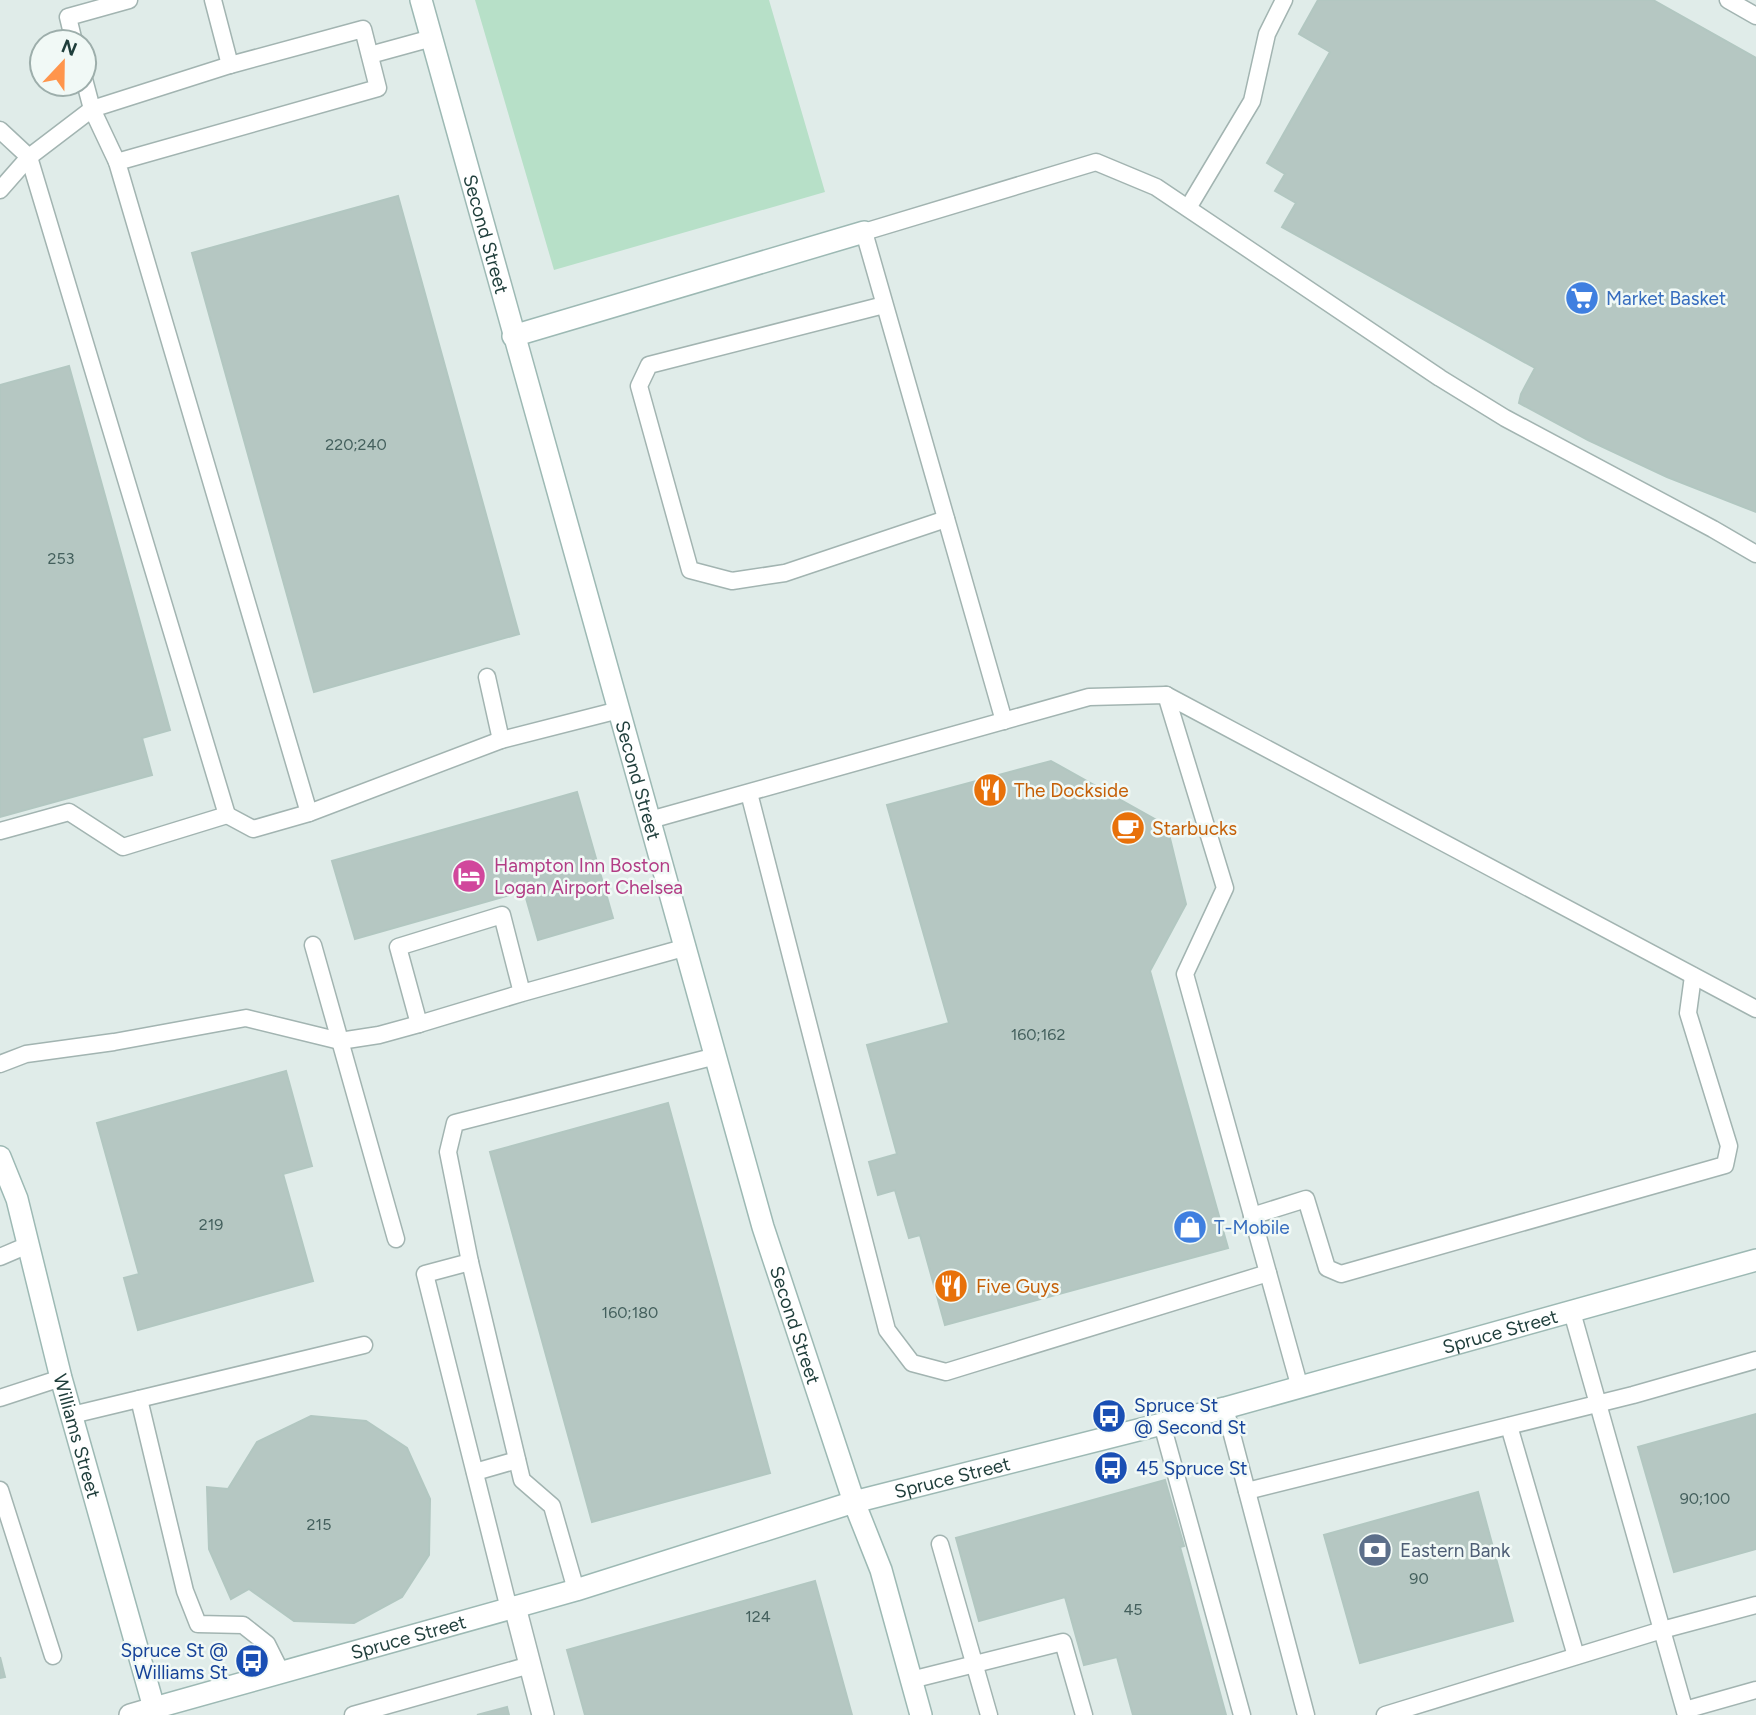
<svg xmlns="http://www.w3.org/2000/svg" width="1756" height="1715" font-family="Figtree,sans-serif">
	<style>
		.green { fill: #b7e0c8 }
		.building { fill: #b5c7c2; stroke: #b2c7c1; stroke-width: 2 }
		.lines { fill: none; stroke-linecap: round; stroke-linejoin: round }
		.lane-casing { stroke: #a2b4b1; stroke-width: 19 }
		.street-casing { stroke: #a2b4b1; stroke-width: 24 }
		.secondary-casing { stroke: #9db9b4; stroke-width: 24 }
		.lane { stroke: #fff; stroke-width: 16 }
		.street { stroke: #fff; stroke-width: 21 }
		.secondary { stroke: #fff; stroke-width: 21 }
		.labels { text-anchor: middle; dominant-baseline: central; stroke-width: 5; stroke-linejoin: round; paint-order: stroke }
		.number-label { font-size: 16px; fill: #44605d }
		.street-label { font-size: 19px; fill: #1f3e3b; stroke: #f1f9f6 }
		.shop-label { font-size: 19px; fill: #366cbe; stroke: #f1f9f6; text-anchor: start }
		.food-label { font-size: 19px; fill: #c56008; stroke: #f1f9f6; text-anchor: start }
		.hotel-label { font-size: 19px; fill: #b23c85; stroke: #f1f9f6; text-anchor: start }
		.transit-label { font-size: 19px; fill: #164399; stroke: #f1f9f6; text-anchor: start }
		.service-label { font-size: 19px; fill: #4e5e75; stroke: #f1f9f6; text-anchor: start }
	</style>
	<rect width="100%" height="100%" fill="#e0ece9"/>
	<path class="green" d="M475,0H769L825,192L554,270Z"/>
	<g class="building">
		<path d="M1318,0H1653L1756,58V512L1667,477L1588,440L1519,403L1521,394L1535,368L1282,227L1296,203L1275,191L1285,174L1267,163L1330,52L1299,34Z"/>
		<path d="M398,196L519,634L314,692L192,253Z"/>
		<path d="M69,366L170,730L142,738L152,775L0,817V385Z"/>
		<path d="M1051,761L1167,826L1186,904L1150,971L1228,1248L945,1325L920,1235L909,1238L895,1190L878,1195L869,1162L897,1154L867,1045L949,1023L887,805Z"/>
		<path d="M577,792L613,918L538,940L524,891L355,939L332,861Z"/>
		<path d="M286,1071L312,1166L283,1174L313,1281L138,1330L124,1278L139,1274L97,1123Z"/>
		<path d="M668,1103L770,1473L592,1522L490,1152Z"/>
		<path d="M1756,1414V1549L1674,1572L1638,1447Z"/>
		<path d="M311,1416L366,1421L407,1448L430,1499L429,1555L402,1597L354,1623L294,1621L249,1589L231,1599L209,1549L207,1487L228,1489L257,1442Z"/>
		<path d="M1165,1480L1184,1546L1180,1547L1226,1715H1133L1117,1657L1084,1665L1065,1597L979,1621L956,1538Z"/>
		<path d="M1478,1492L1513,1621L1360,1663L1324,1535Z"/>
		<path d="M815,1581L852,1715H585L567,1650Z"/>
		<path d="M0,1657L5,1677L0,1678Z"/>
		<path d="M507,1707L509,1715H477Z"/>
	</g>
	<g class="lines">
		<g class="lane-casing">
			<g id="lane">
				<path d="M213,0L230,65"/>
				<path d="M1728,0L1756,16"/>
				<path d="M74,42L68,17L129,0"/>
				<path d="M370,55L432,38"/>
				<path d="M84,79L92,109L117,162"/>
				<path d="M0,130L29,157L227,815L123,847L69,812L0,831"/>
				<path d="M0,190L29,157L92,109L230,65L363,29L378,88L117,162L309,813L501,740L619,710"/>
				<path d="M1188,208L1252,101L1267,34L1284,0"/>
				<path d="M884,305L649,365L639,386L690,570L732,581L785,573L946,519"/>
				<path d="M487,677L501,740"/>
				<path d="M1166,695L1756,1009"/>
				<path d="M1004,721L864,232L1096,162L1156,187L1440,378L1505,418L1713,529L1756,554"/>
				<path d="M749,793L887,1330L912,1363L946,1372L1268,1273"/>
				<path d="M227,815L253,829L309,813"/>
				<path d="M650,820L1089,697L1166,695L1225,888L1185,974L1300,1388"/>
				<path d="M313,945L396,1239"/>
				<path d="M522,993L502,915L398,947L419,1024L522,993L687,947"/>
				<path d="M0,1064L26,1054L114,1042L246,1018L340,1041L379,1035L419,1024"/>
				<path d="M1252,1216L1306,1199L1327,1268L1341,1274L1725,1165L1729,1146L1688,1013L1693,976"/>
				<path d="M0,1257L28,1245"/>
				<path d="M470,1262L522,1480L552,1506L576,1590"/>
				<path d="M1572,1312L1686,1715"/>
				<path d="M0,1398L61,1378"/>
				<path d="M139,1399L185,1591L198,1624L243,1625L267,1644L281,1672"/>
				<path d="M1225,1408L1306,1715"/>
				<path d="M72,1415L364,1345"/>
				<path d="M1162,1424L1242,1715"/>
				<path d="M1509,1426L1576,1656"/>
				<path d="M475,1472L517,1460"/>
				<path d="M0,1490L53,1656"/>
				<path d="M1247,1491L1633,1395L1756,1360"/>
				<path d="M940,1544L989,1715"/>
				<path d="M509,1609L425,1274L470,1262L448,1152L455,1123L716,1056"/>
				<path d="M911,1680L1063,1642L1084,1715"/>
				<path d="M1685,1710L1756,1690"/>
				<path d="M353,1715L530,1665"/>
				<path d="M1385,1715L1662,1630L1756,1605"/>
			</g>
		</g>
		<g class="street-casing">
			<g id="street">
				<path d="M515,1607L543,1715"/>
				<path d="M130,1715L154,1708"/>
			</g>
		</g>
		<g class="secondary-casing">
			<g id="secondary">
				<path id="s1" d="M421,0L763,1227L854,1502L881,1570L921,1715"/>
				<path d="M513,336L864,232"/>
				<path id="s2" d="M0,1157L17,1199L61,1378L156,1715"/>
				<path id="s3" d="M154,1708L576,1590L854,1502L1225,1408L1756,1260"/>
			</g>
		</g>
		<use href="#lane" class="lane"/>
		<use href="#street" class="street"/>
		<use href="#secondary" class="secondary"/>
	</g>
	<defs>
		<g id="supermarket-disc" transform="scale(1.75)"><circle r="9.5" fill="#3f7fe0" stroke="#f1f9f6"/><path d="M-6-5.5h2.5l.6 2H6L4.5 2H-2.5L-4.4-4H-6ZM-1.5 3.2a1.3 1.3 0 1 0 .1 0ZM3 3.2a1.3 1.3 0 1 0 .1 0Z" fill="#fff"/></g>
		<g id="restaurant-disc" transform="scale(1.75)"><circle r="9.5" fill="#e8710a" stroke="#f1f9f6"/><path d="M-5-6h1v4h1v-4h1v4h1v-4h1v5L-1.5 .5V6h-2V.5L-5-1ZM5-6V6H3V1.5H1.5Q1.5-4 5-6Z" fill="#fff"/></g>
		<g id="cafe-disc" transform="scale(1.75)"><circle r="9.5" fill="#e8710a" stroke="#f1f9f6"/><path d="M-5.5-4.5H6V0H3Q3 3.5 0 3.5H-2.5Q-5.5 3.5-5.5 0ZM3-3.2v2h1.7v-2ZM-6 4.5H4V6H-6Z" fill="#fff"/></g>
		<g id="hotel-disc" transform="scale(1.75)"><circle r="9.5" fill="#d1479c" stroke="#f1f9f6"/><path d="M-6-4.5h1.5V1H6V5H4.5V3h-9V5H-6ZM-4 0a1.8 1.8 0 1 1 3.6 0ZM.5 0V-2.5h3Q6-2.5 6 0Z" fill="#fff"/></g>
		<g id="shop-disc" transform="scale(1.75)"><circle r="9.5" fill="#3f7fe0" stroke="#f1f9f6"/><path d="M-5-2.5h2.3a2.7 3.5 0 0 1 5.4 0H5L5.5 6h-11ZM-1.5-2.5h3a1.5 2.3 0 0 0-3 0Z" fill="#fff"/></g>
		<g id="bus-disc" transform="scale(1.75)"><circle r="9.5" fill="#1a4fb4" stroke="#f1f9f6"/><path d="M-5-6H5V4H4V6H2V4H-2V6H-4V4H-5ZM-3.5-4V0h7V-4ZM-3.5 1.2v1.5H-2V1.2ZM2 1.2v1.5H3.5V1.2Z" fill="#fff"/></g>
		<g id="bank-disc" transform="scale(1.75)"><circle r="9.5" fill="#5c6f8a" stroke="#f1f9f6"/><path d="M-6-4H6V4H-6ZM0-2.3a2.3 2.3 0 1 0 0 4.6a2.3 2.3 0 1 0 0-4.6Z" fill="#fff"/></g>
	</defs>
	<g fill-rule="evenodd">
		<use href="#supermarket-disc" x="1582" y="298"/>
		<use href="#restaurant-disc" x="990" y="790"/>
		<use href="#cafe-disc" x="1128" y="828"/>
		<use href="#hotel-disc" x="469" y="876"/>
		<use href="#shop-disc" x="1190" y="1227"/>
		<use href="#restaurant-disc" x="951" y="1286"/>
		<use href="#bus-disc" x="1109" y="1416"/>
		<use href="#bus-disc" x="1111" y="1468"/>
		<use href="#bank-disc" x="1375" y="1550"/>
		<use href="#bus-disc" x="252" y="1661"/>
	</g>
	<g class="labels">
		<g class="number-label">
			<text x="356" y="444">220;240</text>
			<text x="61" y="558">253</text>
			<text x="1038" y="1034">160;162</text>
			<text x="211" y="1224">219</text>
			<text x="630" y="1312">160;180</text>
			<text x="1705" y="1498">90;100</text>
			<text x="319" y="1524">215</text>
			<text x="1419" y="1578">90</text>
			<text x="1133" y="1609">45</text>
			<text x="758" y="1616">124</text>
		</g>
		<g class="street-label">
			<text stroke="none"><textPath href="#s1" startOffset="243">Second Street</textPath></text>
			<text stroke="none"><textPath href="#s1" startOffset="810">Second Street</textPath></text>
			<text stroke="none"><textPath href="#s1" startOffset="1377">Second Street</textPath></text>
			<text stroke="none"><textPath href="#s3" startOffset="1398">Spruce Street</textPath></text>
			<text stroke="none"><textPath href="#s2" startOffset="290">Williams Street</textPath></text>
			<text stroke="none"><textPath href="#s3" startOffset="831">Spruce Street</textPath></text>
			<text stroke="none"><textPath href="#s3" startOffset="264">Spruce Street</textPath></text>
		</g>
		<g class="shop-label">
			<text x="1606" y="298">Market Basket</text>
			<text x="1214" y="1227">T-Mobile</text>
		</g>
		<g class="food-label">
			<text x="1014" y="790">The Dockside</text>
			<text x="1152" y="828">Starbucks</text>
			<text x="976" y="1286">Five Guys</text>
		</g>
		<g class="hotel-label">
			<text x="494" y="865">Hampton Inn Boston<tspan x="494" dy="22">Logan Airport Chelsea</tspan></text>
		</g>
		<g class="transit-label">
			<text x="1134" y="1405">Spruce St<tspan x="1134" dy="22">@ Second St</tspan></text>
			<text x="1136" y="1468">45 Spruce St</text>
			<text x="228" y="1650" text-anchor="end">Spruce St @<tspan x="228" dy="22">Williams St</tspan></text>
		</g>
		<g class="service-label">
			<text x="1400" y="1550">Eastern Bank</text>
		</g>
	</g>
	<g transform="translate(63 63) rotate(22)"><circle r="33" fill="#f1f9f6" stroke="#9daeab" stroke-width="2"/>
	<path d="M0-5L12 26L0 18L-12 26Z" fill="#ff954c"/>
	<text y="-10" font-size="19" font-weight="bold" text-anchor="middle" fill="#1f3e3b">N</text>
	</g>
</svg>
